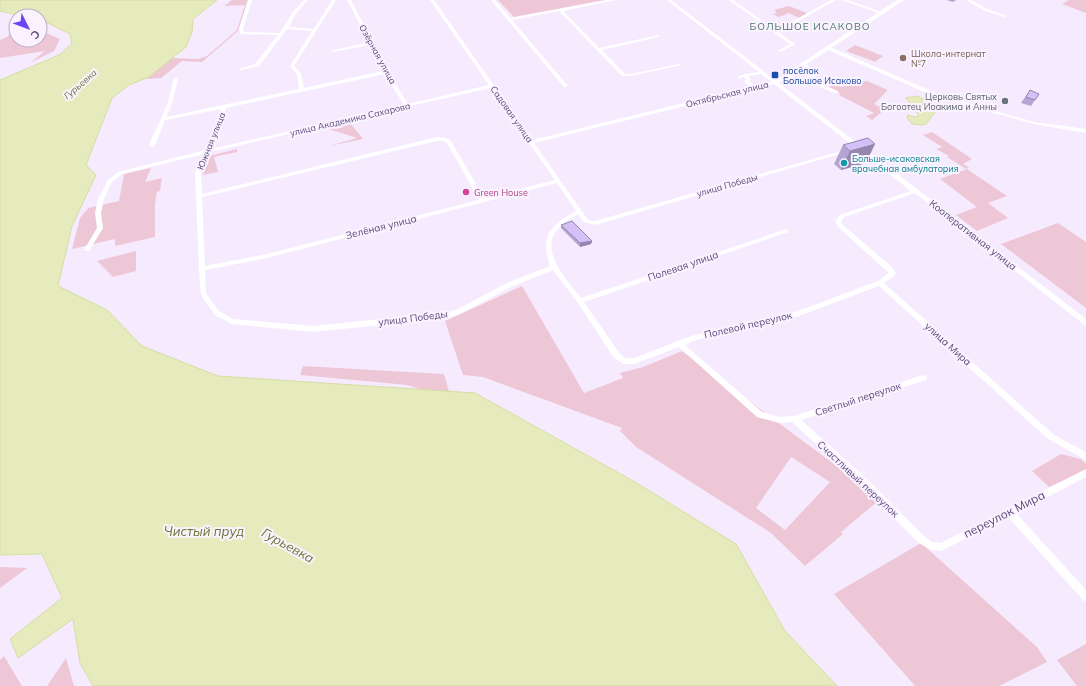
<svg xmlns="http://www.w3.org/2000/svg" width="1086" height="686" font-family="Mulish,sans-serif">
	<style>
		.green { fill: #eec7d7; fill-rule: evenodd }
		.water { fill: #e5ebbc; stroke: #d5dea1 }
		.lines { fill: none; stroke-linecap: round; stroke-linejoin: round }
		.street { fill: #fff; fill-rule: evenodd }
		.secondary { fill: #fff; fill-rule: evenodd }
		.wall { fill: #b6a5d4 }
		.shaded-wall { fill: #9486ac }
		.building { fill: #d4c0f6; stroke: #9486ac }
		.education-dot { fill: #8d6e63; stroke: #faf3ff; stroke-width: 1.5 }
		.transit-dot { fill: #1a4fb4; stroke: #faf3ff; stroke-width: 1.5 }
		.worship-dot { fill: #6b7280; stroke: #faf3ff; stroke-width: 1.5 }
		.culture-dot { fill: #0f9aa8; stroke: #faf3ff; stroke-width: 1.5 }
		.hotel-dot { fill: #d1479c; stroke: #faf3ff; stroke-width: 1.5 }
		.labels { text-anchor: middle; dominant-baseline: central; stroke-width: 4; stroke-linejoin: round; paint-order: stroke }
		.far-education-label { font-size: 9px; fill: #785e54; stroke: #faf3ff; text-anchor: start }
		.far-street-label { font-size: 9px; fill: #5b4a7d; stroke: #faf3ff }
		.far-transit-label { font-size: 9px; fill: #164399; stroke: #faf3ff; text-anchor: start }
		.far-water-label { font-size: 9px; font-style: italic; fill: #6b7435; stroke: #faf3ff }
		.far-worship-label { font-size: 9px; fill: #5b616d; stroke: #faf3ff; text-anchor: end }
		.far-culture-label { font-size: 9px; fill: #0d838f; stroke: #faf3ff; text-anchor: start }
		.far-hotel-label { font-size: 9px; fill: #b23c85; stroke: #faf3ff; text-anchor: start }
		.far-quarter-label { font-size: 10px; letter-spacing: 1px; fill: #4c7466; stroke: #faf3ff }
		.street-label { font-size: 10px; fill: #5b4a7d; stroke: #faf3ff }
		.near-street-label { font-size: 12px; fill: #5b4a7d; stroke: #faf3ff }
		.near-water-label { font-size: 13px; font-style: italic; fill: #6b7435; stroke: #faf3ff }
	</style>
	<rect width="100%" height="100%" fill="#f6ebfe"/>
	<g class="green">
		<path d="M232,0H248L238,31L202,62L182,61L161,78L146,79L171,58L198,59L207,56L237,30L245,5L224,6Z"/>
		<path d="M498,0H604L514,17Z"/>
		<path d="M1069,0H1086V13L1062,4Z"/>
		<path d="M789,6L807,13L799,18L789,13L779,17L772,14L777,13L774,10Z"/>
		<path d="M16,27V40H40V30L60,39L54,51L30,63L45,51L0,58V40L7,37Z"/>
		<path d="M855,45L883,56L875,62L846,51Z"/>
		<path d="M867,81L888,90L874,104L887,110L883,111L872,120L866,116L874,113L839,95L840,93L827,88L832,85L843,87L847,84Z"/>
		<path d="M351,124L363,139L329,146L357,138L329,129Z"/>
		<path d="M932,132L972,159L963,164L969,167L966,169L947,157L949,156L936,149L942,147L923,135Z"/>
		<path d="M237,149V152L214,157L218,172L203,175L209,156Z"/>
		<path d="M151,168L145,182L162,178L160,191L157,192L155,204V237L115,246V239L72,249L80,218L88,208L119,201L124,174Z"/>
		<path d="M967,169L1007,196L988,203L1008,218L977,231L956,215L977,207L940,179Z"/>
		<path d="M1058,223L1086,242V308L1001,244Z"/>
		<path d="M136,251V271L113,277L97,261Z"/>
		<path d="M522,286L584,393L623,378L620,373L643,367L682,351L854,479L877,502L841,532L843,534L805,566L771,533L636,447L620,431L622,428L483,377L463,375L445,321ZM791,457L830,482L785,530L756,508Z"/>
		<path d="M303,366L444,374L451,398L443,397L407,385L300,375Z"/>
		<path d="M1061,454L1081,459L1086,464V470L1049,487L1032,471Z"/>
		<path d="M921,543L1037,647L1047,662L999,686H915L834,594Z"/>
		<path d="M0,567L27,568L0,588Z"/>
		<path d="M1086,644V686H1077L1057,660Z"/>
		<path d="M4,656L22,686H0V660Z"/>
		<path d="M66,658L74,686H47Z"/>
	</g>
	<g class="water">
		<path d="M0,0H217L193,19L192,32L186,47L149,77L129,85L112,98L86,165L96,175L72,226L58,286L107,310L142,346L218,376L475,393L635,482L736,544L785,631L837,686H93L80,663L73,619L18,658L10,639L62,598L42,554L0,555V80L59,55L72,44L70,34L50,24L40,21V16H22L0,11Z"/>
		<path d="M918,96L922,99L926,97H929L926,99L927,104L924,103L923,105L935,112L926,124L922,125L912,124L907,118L908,115L914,117L919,116L917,112L912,111L909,101L905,98Z"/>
	</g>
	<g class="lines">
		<g class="street">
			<path d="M248,0H252L243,29L244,32L280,33L293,12L304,0H308L296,13L289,27L314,29L332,0H336L294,66L301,74L304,88L383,71L370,45L333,52L331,51L369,42L347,0H351L388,72L408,104L489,85L430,0H434L532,140L750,87L744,81L746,79L744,77L739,78L737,77L745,74L759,72L667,0H671L1086,319V326L915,193L844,217L841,221L843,225L892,267L896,273L895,275L884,283L1054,435L1086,452V460L1048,439L879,286L799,316L696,340L685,345L762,412L779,417L794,416L923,375L926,376L927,378L926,380L801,420L865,477L925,537L932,542L941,543L1086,469V477L1016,513L1086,590V602L1083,600L1008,517L941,551L931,550L919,543L859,483L792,422L779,423L757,417L679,347L634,364H624L614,358L578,303L553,270L511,287L462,313L449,318L313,332L232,324L215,315L201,295L199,271L198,269L199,267L195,173L204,154L122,174L112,182L104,199L101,213L103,228L89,251H85L84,250L97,228L95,213L98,199L108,180L118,172L206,150L221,109L165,120L155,145L152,147L149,145L168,103L174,78L178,79L172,103L166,117L299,89L297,74L290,66L312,31L287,29L259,66L241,70L239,69L255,64L278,35L241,34L239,29ZM385,74L404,105L211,149L226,108ZM761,74L772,82L754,86L749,81L751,80L748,76ZM774,84L911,191L840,215L835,221L838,227L889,273L878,281L798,311L695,335L677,341L676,342L634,358H625L620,354L584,302L788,232L789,231L786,229L784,230L581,298C568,281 538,251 558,229C563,223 571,219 578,214L584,222L595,225L850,151L849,150H845L595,221L588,220L534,143ZM491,88L555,180L484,198L451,141L446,138L437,137L202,194L201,173L210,152L406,107L408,108H410V106ZM437,141H443L447,143L479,200L267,254L205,266L202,197ZM557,183L576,211C550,226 540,235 550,266L507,283L458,309L449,312L313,326L233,319L219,311L206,293L205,270L267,258Z"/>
			<path d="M491,0H495L510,18L608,0H616L563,11L599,48L659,35V37L602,50L625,74H631L679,64L681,65L631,76H622L559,11L512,20L568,86L564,87Z"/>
			<path d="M729,0H733L774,29L786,25L831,0H836L788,27L777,31L795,44L781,52L779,51V50L790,44Z"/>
			<path d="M842,0H848L884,13L881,14Z"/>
			<path d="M966,0H971L987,9L1007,16L1005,17L985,11Z"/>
			<path d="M826,47H830L940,95L1034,122L1086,129V133L1034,124L936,97L826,49Z"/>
			<path d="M801,64H805L818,71V74L809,80H813L838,91V93H834L810,82L801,83L785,76V74H787L803,80L814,72L801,66Z"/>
		</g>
		<path class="secondary" d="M897,0H904L778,83L773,82Z"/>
	</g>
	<g class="wall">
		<path d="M947,0H956L953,2Z"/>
		<path d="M1030,90L1039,94L1031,106L1021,103Z"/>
		<path d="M843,145L866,163L841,170L834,164Z"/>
		<path d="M561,225L592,241L591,244L580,247L561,228Z"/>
	</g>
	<g class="shaded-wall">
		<path d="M875,144L866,163L841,170L850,151Z"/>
		<path d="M592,241L591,244L580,247V243Z"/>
	</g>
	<g class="building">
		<path d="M1030,90L1039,94L1035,100L1026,97Z"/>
		<path d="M868,138L875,144L850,151L843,145Z"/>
		<path d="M572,221L592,241L580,243L561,225Z"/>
	</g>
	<circle class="education-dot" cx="903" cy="58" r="4"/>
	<rect class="transit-dot" x="771" y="71" width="8" height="8" rx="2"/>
	<circle class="worship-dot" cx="1005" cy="101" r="4"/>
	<circle class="culture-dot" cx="844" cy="163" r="4"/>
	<circle class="hotel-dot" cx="466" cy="192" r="4"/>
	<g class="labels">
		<g class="far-education-label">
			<text x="911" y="53">Школа-интернат<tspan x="911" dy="10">№7</tspan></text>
		</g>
		<g class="far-street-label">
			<text transform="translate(378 54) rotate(61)">Озёрная улица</text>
			<text transform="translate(727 94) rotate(-14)">Октябрьская улица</text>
			<text transform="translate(512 114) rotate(55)">Садовая улица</text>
			<text transform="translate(350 119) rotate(-13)">улица Академика Сахарова</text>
			<text transform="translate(211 141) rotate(-68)">Южная улица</text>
			<text transform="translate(727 185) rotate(-16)">улица Победы</text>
		</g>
		<g class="far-transit-label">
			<text x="783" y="70">посёлок<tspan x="783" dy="10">Большое Исаково</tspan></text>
		</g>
		<g class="far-water-label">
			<text transform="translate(80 84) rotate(-41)">Гурьевка</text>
		</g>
		<g class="far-worship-label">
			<text x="997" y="96">Церковь Святых<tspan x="997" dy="10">Богоотец Иоакима и Анны</tspan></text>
		</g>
		<g class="far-culture-label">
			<text x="852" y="158">Больше-исаковская<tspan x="852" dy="10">врачебная амбулатория</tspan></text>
		</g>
		<g class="far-hotel-label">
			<text x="474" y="192">Green House</text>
		</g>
		<g class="far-quarter-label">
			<text x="810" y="26">БОЛЬШОЕ ИСАКОВО</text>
		</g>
		<g class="street-label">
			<text transform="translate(381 227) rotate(-14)">Зелёная улица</text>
			<text transform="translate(973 235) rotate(38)">Кооперативная улица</text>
			<text transform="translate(683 266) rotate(-19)">Полевая улица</text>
			<text transform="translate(413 318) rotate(-7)">улица Победы</text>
			<text transform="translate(748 325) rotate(-13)">Полевой переулок</text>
			<text transform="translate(948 344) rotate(42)">улица Мира</text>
			<text transform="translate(858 399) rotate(-18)">Светлый переулок</text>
			<text transform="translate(858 479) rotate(43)">Счастливый переулок</text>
		</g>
		<g class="near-street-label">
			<text transform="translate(1004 514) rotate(-27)">переулок Мира</text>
		</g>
		<g class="near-water-label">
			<text x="204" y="531">Чистый пруд</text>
			<text transform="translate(288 545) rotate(29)">Гурьевка</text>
		</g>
	</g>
	<g transform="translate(28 28) rotate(132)"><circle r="19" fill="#faf3ff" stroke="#baafcb"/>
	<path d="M0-3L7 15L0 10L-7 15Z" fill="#6947f1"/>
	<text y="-6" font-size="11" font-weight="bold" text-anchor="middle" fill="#5b4a7d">С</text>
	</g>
</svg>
